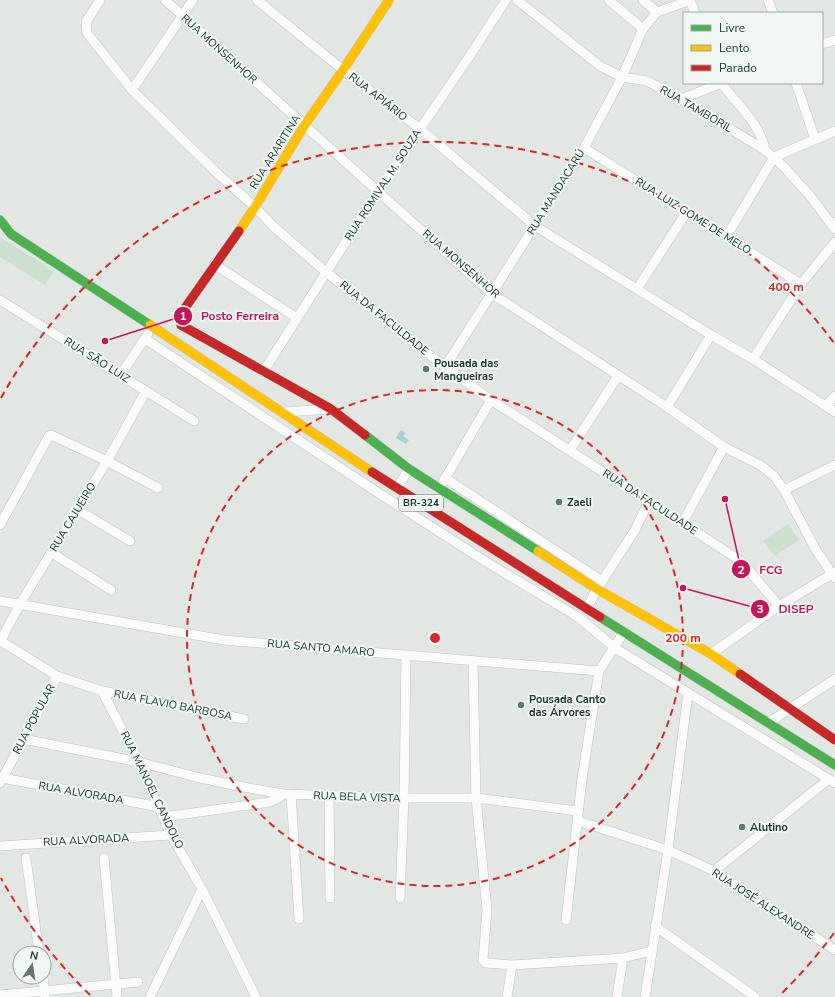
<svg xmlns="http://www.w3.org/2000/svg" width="835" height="997" font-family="'Nunito Sans',sans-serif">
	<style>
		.green { fill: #cddfd0 }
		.water { fill: #a6d2d2 }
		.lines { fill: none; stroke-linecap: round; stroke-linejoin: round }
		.street-casing { stroke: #bfc4c1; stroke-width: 10 }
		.fast-casing { stroke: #bec5c1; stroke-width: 10 }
		.slow-casing { stroke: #bec5c1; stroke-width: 10 }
		.jam-casing { stroke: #bec5c1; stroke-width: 10 }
		.street { stroke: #fbfbfb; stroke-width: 9 }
		.fast { stroke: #4caf50; stroke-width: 9 }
		.slow { stroke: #ffc107; stroke-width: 9 }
		.jam { stroke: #c62828; stroke-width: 9 }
		.ring { fill: none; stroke: #d62828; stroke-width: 2; stroke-dasharray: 7 5 }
		.poi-dot { fill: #65756e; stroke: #f0f6f2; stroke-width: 1.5 }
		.labels { text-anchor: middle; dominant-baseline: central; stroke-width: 4; stroke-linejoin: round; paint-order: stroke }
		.shield { fill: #f0f6f2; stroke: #60716a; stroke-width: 1 }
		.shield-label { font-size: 10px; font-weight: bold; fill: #22382f }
		.street-label { font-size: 11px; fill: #22382f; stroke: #f0f6f2 }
		.poi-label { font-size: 11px; font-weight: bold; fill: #22382f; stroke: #f0f6f2; text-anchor: start }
		.centre { fill: #d62828; stroke: #f0f6f2; stroke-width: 2 }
		.ring-label { font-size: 12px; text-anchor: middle; font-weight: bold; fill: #d62828; stroke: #f0f6f2; stroke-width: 4; stroke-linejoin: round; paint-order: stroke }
		.leader { fill: none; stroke: #c2185b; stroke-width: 1.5 }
		.callout-dot { fill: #c2185b; stroke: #f0f6f2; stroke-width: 1.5 }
		.mark-label { font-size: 12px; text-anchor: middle; font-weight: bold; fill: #fff }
		.callout-label { font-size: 12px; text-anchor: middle; font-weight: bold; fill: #c2185b; stroke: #f0f6f2; stroke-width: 4; stroke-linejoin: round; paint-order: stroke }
	</style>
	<rect width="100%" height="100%" fill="#e2e7e4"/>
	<g class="green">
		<path d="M0,238L5,240L54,271L45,285L0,257Z"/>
		<path d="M788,524L799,540L775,556L763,541Z"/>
	</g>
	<path class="water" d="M401,430L406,433L403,436L409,440L406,444L396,438Z"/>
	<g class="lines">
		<g class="street-casing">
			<g id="street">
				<path d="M100,0L86,22L87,33L132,90L219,175L255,207L274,227L326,272L445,367L491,400L741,561L779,606"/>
				<path d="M165,0L491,293L667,407L724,447L760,465L774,476L784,490L816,550L835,578"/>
				<path d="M257,0L343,70L419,128L535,226L711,335L753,359L835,412"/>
				<path d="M517,0L600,66L622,77L647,81L681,99L765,150L784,167L811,197L835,229"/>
				<path d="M609,0L643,29"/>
				<path d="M643,0L657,12"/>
				<path d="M690,0L695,13"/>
				<path d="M768,0L773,13"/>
				<path d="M657,12L691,0"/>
				<path d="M822,44L835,40"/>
				<path d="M721,83C736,103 761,125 765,150"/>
				<path d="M796,83L815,139"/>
				<path d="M132,90L193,0"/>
				<path d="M681,99L722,83"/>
				<path d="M584,148L801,284"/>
				<path d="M726,237L774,157L835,131"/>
				<path d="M214,264L297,318"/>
				<path d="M637,289L686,213"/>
				<path d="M0,300L194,421"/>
				<path d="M145,339L374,490L488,563L573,614L583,621L615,648L835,783"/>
				<path d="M753,359L801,284L835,242"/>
				<path d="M445,367L584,148L622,77L643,29L657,12"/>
				<path d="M263,372L378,191L471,54L506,0"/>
				<path d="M121,374L148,334"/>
				<path d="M826,406L835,396"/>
				<path d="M667,407L711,335"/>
				<path d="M284,412L331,409"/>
				<path d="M570,450L618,376"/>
				<path d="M445,478L602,581"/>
				<path d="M443,482L491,400"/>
				<path d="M397,488L409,469"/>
				<path d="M784,490L835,465"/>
				<path d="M78,510L130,541"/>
				<path d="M683,522L724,447"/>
				<path d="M0,525L49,436L51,435L107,461L158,488"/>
				<path d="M52,553L111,590"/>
				<path d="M0,601L224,640L599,671L624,632"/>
				<path d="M587,608L597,589L635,530L649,501"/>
				<path d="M1,641L57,676L102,691L244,719"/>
				<path d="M0,642L20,604L107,461L146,391"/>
				<path d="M711,654L779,606L835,572"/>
				<path d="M473,661L476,798L487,910L483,960L486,963L512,965L623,958L651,951"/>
				<path d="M102,691L139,762L171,835L202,889L256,997"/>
				<path d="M768,723L835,679"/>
				<path d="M23,739L139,762L196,777L243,787L283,794L404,798H476L578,811"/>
				<path d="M2,778L160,807"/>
				<path d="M0,783L57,676"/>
				<path d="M291,794L299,919"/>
				<path d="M329,795L330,898"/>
				<path d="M164,817L270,802L276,799L283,794"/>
				<path d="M578,821L668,850L714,871L835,950"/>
				<path d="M0,846L171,835"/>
				<path d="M26,858L39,953"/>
				<path d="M104,858L117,997"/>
				<path d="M714,871L829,779"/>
				<path d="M400,898L404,798L406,655"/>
				<path d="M566,920L582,779L599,671"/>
				<path d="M655,926L755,997"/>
				<path d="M43,977L45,997"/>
				<path d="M0,995L138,982"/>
				<path d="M150,997L202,889"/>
				<path d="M507,997L512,965"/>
				<path d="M617,997L623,958"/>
				<path d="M645,997L668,850L688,693"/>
			</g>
		</g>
		<g class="fast-casing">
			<g id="fast">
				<path d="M0,220L11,234L150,325"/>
				<path d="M365,435L409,469L538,551"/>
				<path d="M600,617L835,765"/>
			</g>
		</g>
		<g class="slow-casing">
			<g id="slow">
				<path d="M239,231L255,207L304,126L343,70L389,0"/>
				<path d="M150,325L372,472"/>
				<path d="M538,551L597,589L711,654L740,674"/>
			</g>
		</g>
		<g class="jam-casing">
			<g id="jam">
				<path d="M239,231L180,315L181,325L331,409L365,435"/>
				<path d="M372,472L600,617"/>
				<path d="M740,674L835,740"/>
			</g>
		</g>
		<use href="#street" class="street"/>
		<use href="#fast" class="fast"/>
		<use href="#slow" class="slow"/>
		<use href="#jam" class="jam"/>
	</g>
	<g class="ring">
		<circle cx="435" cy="638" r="248"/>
		<path d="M834 933A496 496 0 0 1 780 995M90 995A496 496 0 0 1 1 878M1 398A496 496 0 0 1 834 343"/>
	</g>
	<g class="poi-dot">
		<circle cx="426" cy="369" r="4"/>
		<circle cx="559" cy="502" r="4"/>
		<circle cx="521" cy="705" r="4"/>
		<circle cx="742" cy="827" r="4"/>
	</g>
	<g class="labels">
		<rect class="shield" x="399" y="495" width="44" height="16" rx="3"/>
		<g class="shield-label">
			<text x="421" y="503">BR-324</text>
		</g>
		<g class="street-label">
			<text transform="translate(219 49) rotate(42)">RUA MONSENHOR</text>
			<text transform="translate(378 97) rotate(38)">RUA APIÁRIO</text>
			<text transform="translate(696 109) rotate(30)">RUA TAMBORIL</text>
			<text transform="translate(275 152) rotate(-58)">RUA ARARITINA</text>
			<text transform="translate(383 185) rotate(-57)">RUA ROMIVAL M. SOUZA</text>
			<text transform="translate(556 192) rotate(-58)">RUA MANDACARÚ</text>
			<text transform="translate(693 216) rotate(32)">RUA LUIZ GOME DE MELO</text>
			<text transform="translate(461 264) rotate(41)">RUA MONSENHOR</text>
			<text transform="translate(384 318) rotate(39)">RUA DA FACULDADE</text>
			<text transform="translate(97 360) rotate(32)">RUA SÃO LUIZ</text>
			<text transform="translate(650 502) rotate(33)">RUA DA FACULDADE</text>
			<text transform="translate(73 517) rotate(-59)">RUA CAJUEIRO</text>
			<text transform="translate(321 648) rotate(5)">RUA SANTO AMARO</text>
			<text transform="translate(173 705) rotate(11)">RUA FLAVIO BARBOSA</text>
			<text transform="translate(34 719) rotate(-62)">RUA POPULAR</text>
			<text transform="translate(152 790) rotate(64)">RUA MANOEL CANDOLO</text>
			<text transform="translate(81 793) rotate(10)">RUA ALVORADA</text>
			<text transform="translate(357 797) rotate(2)">RUA BELA VISTA</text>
			<text transform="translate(86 840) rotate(-3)">RUA ALVORADA</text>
			<text transform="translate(763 904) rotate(33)">RUA JOSÉ ALEXANDRE</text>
		</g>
		<g class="poi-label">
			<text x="434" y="363">Pousada das<tspan x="434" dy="13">Mangueiras</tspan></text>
			<text x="567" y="502">Zaeli</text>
			<text x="529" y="699">Pousada Canto<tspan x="529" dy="13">das Árvores</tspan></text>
			<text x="750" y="827">Alutino</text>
		</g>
	</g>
	<circle cx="435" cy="638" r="6" class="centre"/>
	<g class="ring-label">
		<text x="786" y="291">400 m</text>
		<text x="683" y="642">200 m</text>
	</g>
	<path class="leader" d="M105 341L183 316M725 499L741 569M683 588L760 609"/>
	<g class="callout-dot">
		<circle cx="105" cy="341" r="4"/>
		<circle cx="725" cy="499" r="4"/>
		<circle cx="683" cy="588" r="4"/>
		<circle cx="183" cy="316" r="10"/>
		<circle cx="741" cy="569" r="10"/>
		<circle cx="760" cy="609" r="10"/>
	</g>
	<g class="mark-label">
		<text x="183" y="320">1</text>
		<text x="741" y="574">2</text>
		<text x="760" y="613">3</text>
	</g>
	<g class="callout-label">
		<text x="240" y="320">Posto Ferreira</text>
		<text x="771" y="574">FCG</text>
		<text x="796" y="613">DISEP</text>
	</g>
	<rect x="683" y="12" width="140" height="72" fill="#f0f6f2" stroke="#9eaaa4"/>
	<rect x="691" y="25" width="20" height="6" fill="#4caf50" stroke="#9eaaa4"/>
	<text x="719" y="32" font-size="12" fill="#22382f">Livre</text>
	<rect x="691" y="45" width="20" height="6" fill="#ffc107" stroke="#9eaaa4"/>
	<text x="719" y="52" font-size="12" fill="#22382f">Lento</text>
	<rect x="691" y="65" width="20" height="6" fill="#c62828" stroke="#9eaaa4"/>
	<text x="719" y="72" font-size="12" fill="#22382f">Parado</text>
	<g transform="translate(32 965) rotate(13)"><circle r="19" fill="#f0f6f2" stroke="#9eaaa4"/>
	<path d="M0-3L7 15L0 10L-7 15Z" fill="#65756e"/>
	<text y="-6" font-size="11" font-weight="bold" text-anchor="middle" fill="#22382f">N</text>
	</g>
</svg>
